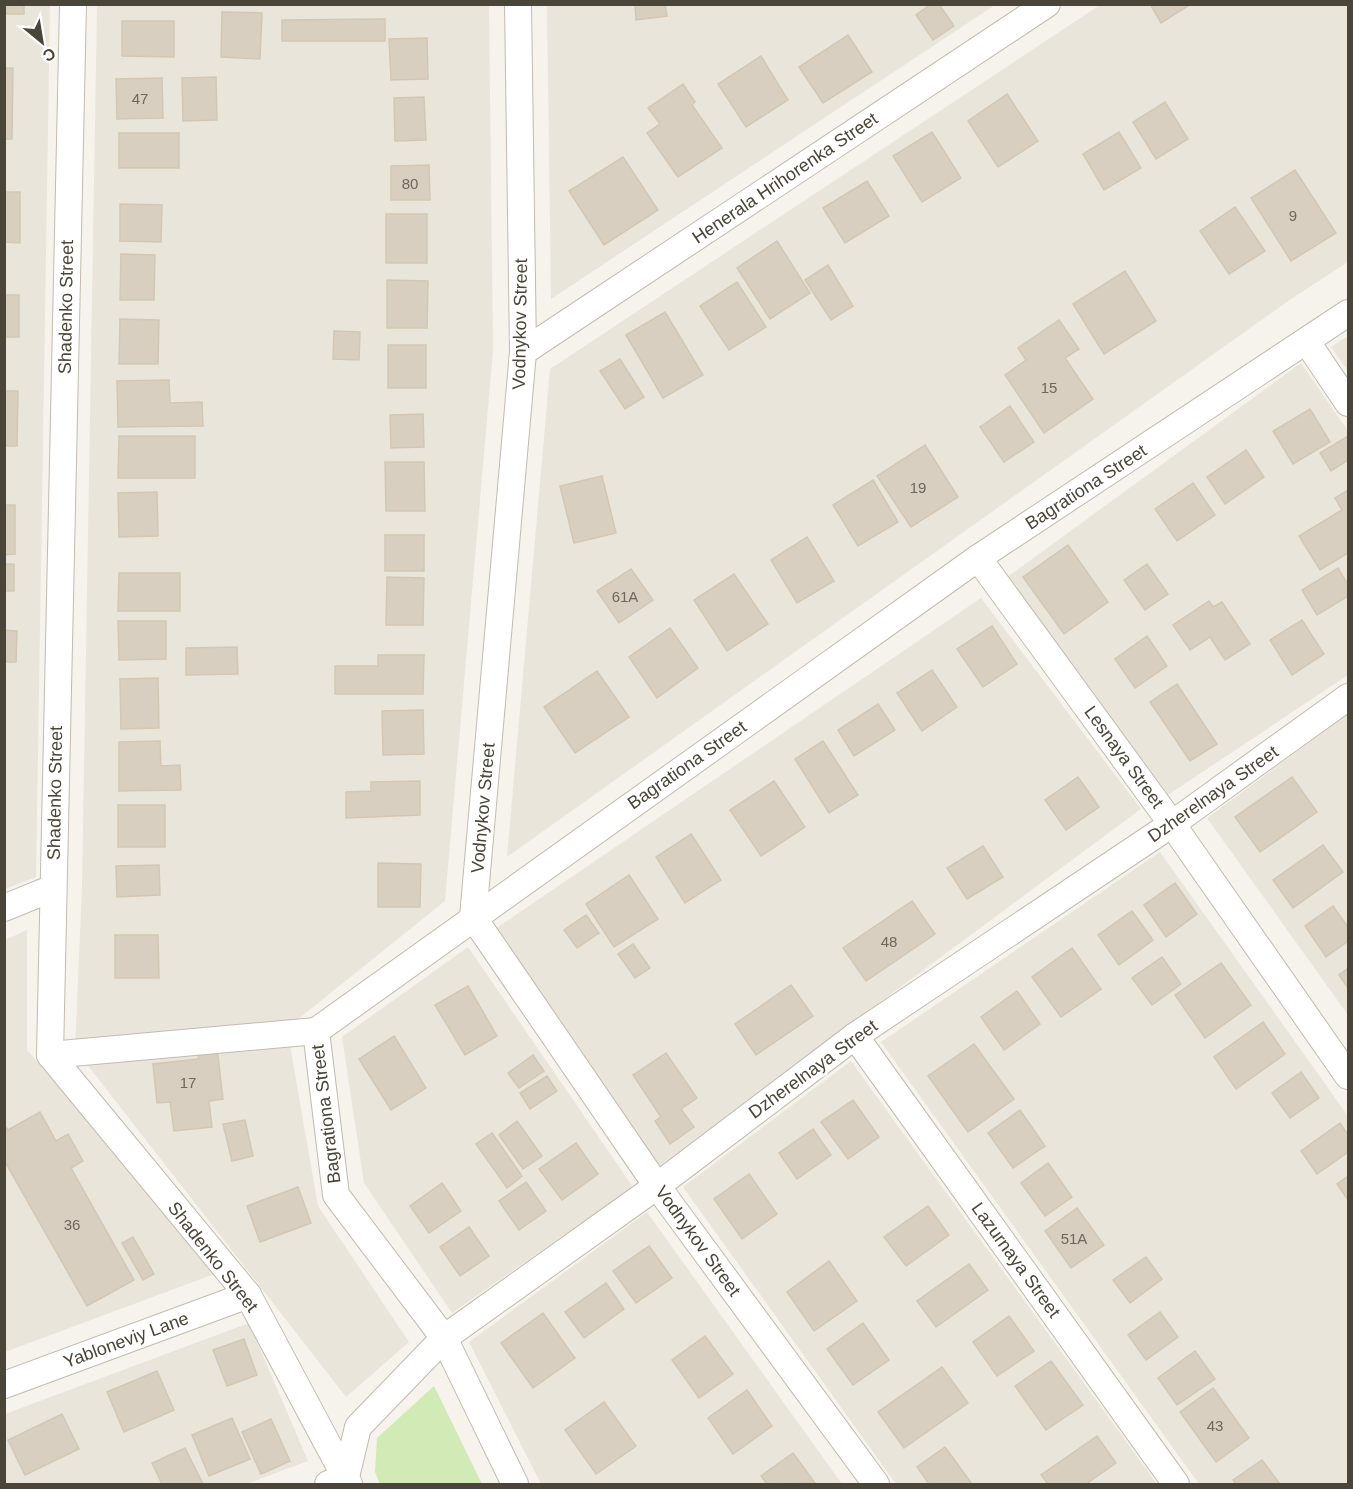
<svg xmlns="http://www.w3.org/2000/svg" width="1353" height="1489" font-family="Arial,sans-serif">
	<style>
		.residential { fill: #eae5da }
		.green { fill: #d2eab5 }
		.building { fill: #d8cfc1; stroke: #d3c7b4; stroke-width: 1.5 }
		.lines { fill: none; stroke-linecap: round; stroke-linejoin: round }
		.street-casing { stroke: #c2bbae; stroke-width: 28 }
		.street { stroke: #fff; stroke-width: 26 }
		.labels { text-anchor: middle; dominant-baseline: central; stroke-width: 6; stroke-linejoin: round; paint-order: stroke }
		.number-label { font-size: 15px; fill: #6e675b }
		.street-label { font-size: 18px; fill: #4b4439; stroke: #fff }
	</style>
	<rect width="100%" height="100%" fill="#f6f3ec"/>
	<g class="residential">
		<path d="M547,4L995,5L551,299Z"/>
		<path d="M5,5H50L36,877L5,889Z"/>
		<path d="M97,5H489L493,351L445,901L287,1028L318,1206L409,1342L346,1397L75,1049L82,887Z"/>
		<path d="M1100,5H1348V262L1291,299L507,857L550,369Z"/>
		<path d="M1348,336V371L1331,347Z"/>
		<path d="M1301,363L1348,431V675L1168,795L1006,578Z"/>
		<path d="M981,598L1141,809L659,1166L495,929Z"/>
		<path d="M1348,714V1015L1207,818Z"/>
		<path d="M1160,852L1348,1116V1484H1199L881,1042Z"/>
		<path d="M27,930V1050L217,1273L5,1352V940Z"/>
		<path d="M468,947L633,1187L452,1313L364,1183L342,1037Z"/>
		<path d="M851,1061L1157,1484H896L683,1187Z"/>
		<path d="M647,1212L842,1484H541L469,1342Z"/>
		<path d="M249,1323L308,1461L247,1484H5V1414Z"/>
	</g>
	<path class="green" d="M434,1386L482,1484H380L375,1472L377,1438Z"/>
	<g class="building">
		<rect x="4" y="4" width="20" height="10"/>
		<path d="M635,4H665L667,16L636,20Z"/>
		<path d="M931,4H939L954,26L933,40L916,15Z"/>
		<path d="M1150,4H1191L1161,23Z"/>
		<path d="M222,12L262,13L260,59L221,57Z"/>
		<path d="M385,19V41H282V20Z"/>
		<path d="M122,21H174V57L122,56Z"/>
		<path d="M848,35L872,72L823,103L799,67Z"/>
		<path d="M427,38L428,79L391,80L389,39Z"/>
		<path d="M761,56L788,100L746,127L718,84Z"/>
		<path d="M4,68H13L12,139H4Z"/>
		<path d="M216,77L217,120L183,121L182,78Z"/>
		<path d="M162,78L163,118L117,119L116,79Z"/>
		<path d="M683,84L695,102L692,105L722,148L678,177L647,133L660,124L648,108Z"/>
		<path d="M1007,94L1038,141L998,167L968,121Z"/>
		<path d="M424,97L426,140L395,141L394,98Z"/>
		<path d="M1165,102L1188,139L1156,159L1133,122Z"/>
		<path d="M932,132L961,178L922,202L893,156Z"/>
		<path d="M1119,132L1141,168L1104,190L1083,154Z"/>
		<rect x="119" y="133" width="60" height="35"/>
		<path d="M623,157L658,210L604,245L569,191Z"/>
		<path d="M429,165L430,200H391V166Z"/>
		<path d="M1295,170L1336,233L1291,261L1251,198Z"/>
		<path d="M867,181L889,216L845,243L823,208Z"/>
		<path d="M4,192H20V243L4,242Z"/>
		<path d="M120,204L162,205L161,242L120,241Z"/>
		<path d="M1235,207L1265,251L1229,274L1200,231Z"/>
		<rect x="386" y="214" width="41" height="49"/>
		<path d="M777,241L810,293L770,319L737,268Z"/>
		<path d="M121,254L155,255L154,300H120Z"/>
		<path d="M828,265L853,306L831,320L805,280Z"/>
		<path d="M1125,271L1156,321L1104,354L1073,304Z"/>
		<path d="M387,280L428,281L427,328H387Z"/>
		<path d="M737,282L766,327L729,350L700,306Z"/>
		<rect x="4" y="295" width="15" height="42"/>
		<path d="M665,312L703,375L663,398L626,335Z"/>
		<path d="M120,319L159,320L158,364H119Z"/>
		<path d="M1059,320L1079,349L1065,358L1093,399L1044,433L1005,375L1026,360L1018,348Z"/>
		<path d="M334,331L360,332L359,360L333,359Z"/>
		<rect x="388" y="345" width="38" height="43"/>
		<path d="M620,359L644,397L625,409L600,371Z"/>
		<path d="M169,380L170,403L202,402L203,426L118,427L117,381Z"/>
		<path d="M4,391H18L17,446H4Z"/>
		<path d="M1010,406L1034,442L1004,462L980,427Z"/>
		<path d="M1310,409L1330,442L1293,464L1273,431Z"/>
		<path d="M423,414L424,447L391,448L390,415Z"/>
		<path d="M119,436H195V478H118Z"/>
		<path d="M1348,436V460L1331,471L1320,453Z"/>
		<path d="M925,445L958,497L911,527L877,476Z"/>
		<path d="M1246,450L1264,477L1225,504L1207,477Z"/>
		<path d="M385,462H424L425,511H386Z"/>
		<path d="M602,476L616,533L574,543L560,486Z"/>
		<path d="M873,480L898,522L858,546L833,505Z"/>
		<path d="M1193,483L1215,515L1177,541L1155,509Z"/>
		<path d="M1348,490V553L1320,570L1299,536L1342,510L1335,498Z"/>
		<path d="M157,492L158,536L119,537L118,493Z"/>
		<path d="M4,505H15V554L4,555Z"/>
		<rect x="385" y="535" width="39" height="36"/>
		<path d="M807,537L834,581L797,603L771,560Z"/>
		<path d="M1068,545L1108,602L1064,634L1023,577Z"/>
		<rect x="4" y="564" width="10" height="27"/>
		<path d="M1147,564L1168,594L1145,610L1124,580Z"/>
		<path d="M1338,568L1348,585V596L1317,615L1302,590Z"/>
		<path d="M631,569L653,600L619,623L597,591Z"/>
		<path d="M119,573H180V611H118Z"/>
		<path d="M734,574L768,624L727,651L694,600Z"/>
		<path d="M387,577L424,578L423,625H386Z"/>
		<path d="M1209,601L1213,607L1222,602L1250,644L1225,660L1210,637L1190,650L1173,625Z"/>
		<path d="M1302,620L1324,654L1292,675L1270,640Z"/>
		<path d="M118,621H166V659L119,660Z"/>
		<path d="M992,626L1017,664L983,687L957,649Z"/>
		<path d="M670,628L698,668L657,698L629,657Z"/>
		<path d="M4,630L17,631L16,662H4Z"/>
		<path d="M1147,636L1167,666L1135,688L1115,659Z"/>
		<path d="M237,647L238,674L186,675V648Z"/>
		<path d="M378,655H424L423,694H335V666H378Z"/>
		<path d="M932,670L957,707L922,731L897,693Z"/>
		<path d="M597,671L629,717L575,753L544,707Z"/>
		<path d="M158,678L159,728L121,729L120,679Z"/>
		<path d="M1177,684L1217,744L1190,761L1150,702Z"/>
		<path d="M878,704L895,730L854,756L838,730Z"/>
		<path d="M423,710L424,754L383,755L382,711Z"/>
		<path d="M160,741L161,766L180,765L181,790L119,791V742Z"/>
		<path d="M823,741L858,795L829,813L795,759Z"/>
		<path d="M1078,777L1099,807L1066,830L1045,800Z"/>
		<path d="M1292,777L1317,812L1260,852L1235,817Z"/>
		<path d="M420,781V815L346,818V792L371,791V782Z"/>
		<path d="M774,781L805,827L761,856L730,810Z"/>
		<rect x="118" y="805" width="47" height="42"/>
		<path d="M691,834L721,880L685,903L656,857Z"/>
		<path d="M1323,845L1343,872L1293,908L1273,880Z"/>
		<path d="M983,846L1003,877L967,899L947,868Z"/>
		<path d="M378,863L421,864L420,907H378Z"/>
		<path d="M159,865L160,895L117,897L116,866Z"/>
		<path d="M629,875L658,919L614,947L586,904Z"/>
		<path d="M1175,883L1197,914L1166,937L1144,905Z"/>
		<path d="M912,901L935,934L866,981L843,948Z"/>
		<path d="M1333,906L1348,927V941L1326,957L1305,926Z"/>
		<path d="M1132,911L1153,940L1119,965L1098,935Z"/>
		<path d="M586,915L599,933L577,948L564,930Z"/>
		<path d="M115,935H158L159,978H115Z"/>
		<path d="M633,944L650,968L635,978L618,954Z"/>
		<path d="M1072,948L1101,989L1061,1017L1032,977Z"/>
		<path d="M1162,957L1181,984L1152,1005L1132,978Z"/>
		<path d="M1221,963L1251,1005L1205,1038L1175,995Z"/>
		<path d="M1348,968V988L1339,975Z"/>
		<path d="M791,985L813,1016L756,1055L735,1024Z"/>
		<path d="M468,986L497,1036L465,1055L435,1005Z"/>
		<path d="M1017,991L1040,1024L1004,1050L981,1017Z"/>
		<path d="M1263,1022L1285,1054L1236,1089L1214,1057Z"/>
		<path d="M394,1036L426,1088L391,1110L359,1059Z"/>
		<path d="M974,1044L1014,1099L968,1132L928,1076Z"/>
		<path d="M217,1048L223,1099L209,1101L212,1127L174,1131L170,1102L157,1103L153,1064L199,1059L197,1051Z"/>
		<path d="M666,1053L697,1098L681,1109L694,1127L670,1144L655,1121L661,1117L633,1075Z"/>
		<path d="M533,1055L544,1071L519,1088L508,1073Z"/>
		<path d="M1301,1072L1319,1098L1290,1118L1272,1093Z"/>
		<path d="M547,1076L557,1091L530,1109L520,1093Z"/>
		<path d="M853,1100L879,1137L848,1159L821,1122Z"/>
		<path d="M1020,1110L1045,1146L1013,1168L988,1133Z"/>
		<path d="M40,1112L56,1141L68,1134L83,1161L71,1168L134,1280L87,1306L4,1160V1125L8,1130Z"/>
		<path d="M245,1120L253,1156L232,1161L223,1124Z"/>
		<path d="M517,1121L542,1156L523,1169L499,1135Z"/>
		<path d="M1340,1123L1348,1135V1152L1317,1174L1301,1151Z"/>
		<path d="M813,1129L831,1155L797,1179L779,1153Z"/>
		<path d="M492,1133L522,1176L507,1188L476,1144Z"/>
		<path d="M576,1143L598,1174L562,1200L539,1169Z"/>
		<path d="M1048,1163L1072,1197L1045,1216L1021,1183Z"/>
		<path d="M749,1174L777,1214L742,1239L714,1199Z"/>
		<path d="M1348,1176V1200L1337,1184Z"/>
		<path d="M526,1182L546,1211L519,1230L499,1201Z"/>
		<path d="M442,1183L461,1211L429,1233L410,1206Z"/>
		<path d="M298,1187L311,1223L260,1242L247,1206Z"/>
		<path d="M928,1206L949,1235L906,1266L884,1237Z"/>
		<path d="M1077,1208L1104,1245L1071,1268L1045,1231Z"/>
		<path d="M469,1227L489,1256L460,1276L440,1247Z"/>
		<path d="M133,1237L154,1274L143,1280L122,1243Z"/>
		<path d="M649,1246L672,1278L636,1303L613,1271Z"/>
		<path d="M1146,1257L1162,1279L1130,1303L1113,1280Z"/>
		<path d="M829,1261L857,1301L814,1331L787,1292Z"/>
		<path d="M969,1264L988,1290L936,1327L917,1301Z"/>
		<path d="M606,1283L624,1309L584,1338L565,1312Z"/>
		<path d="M1160,1312L1178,1337L1146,1360L1128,1335Z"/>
		<path d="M543,1313L575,1358L533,1388L501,1343Z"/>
		<path d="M1009,1316L1034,1351L997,1376L973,1342Z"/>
		<path d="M863,1323L889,1360L853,1385L827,1349Z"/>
		<path d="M705,1336L733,1374L699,1398L672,1360Z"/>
		<path d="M244,1339L257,1375L227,1386L213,1350Z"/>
		<path d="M1195,1351L1215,1379L1177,1405L1158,1378Z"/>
		<path d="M1051,1361L1083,1405L1046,1430L1015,1386Z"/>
		<path d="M942,1367L968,1403L904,1448L878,1412Z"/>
		<path d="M157,1371L174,1410L124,1432L107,1392Z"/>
		<path d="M1213,1388L1249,1438L1216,1462L1180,1412Z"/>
		<path d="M747,1390L772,1426L733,1454L708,1418Z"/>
		<path d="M604,1402L636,1446L596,1474L565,1430Z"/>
		<path d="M62,1414L79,1449L25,1475L8,1440Z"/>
		<path d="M232,1418L250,1459L209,1476L192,1435Z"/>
		<path d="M271,1419L290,1461L261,1474L242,1432Z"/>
		<path d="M1097,1436L1116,1463L1086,1484H1048L1041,1475Z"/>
		<path d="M945,1447L972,1484H929L917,1467Z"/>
		<path d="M185,1448L203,1484H162L152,1463Z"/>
		<path d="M793,1453L815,1483L767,1484L761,1476Z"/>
		<path d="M1262,1460L1280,1484H1236L1233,1480Z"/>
	</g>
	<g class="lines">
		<g class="street-casing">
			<g id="street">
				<path d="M73,4L50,1055L248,1295L349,1484"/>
				<path d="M518,4L523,352L473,917L657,1186L876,1484"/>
				<path d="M1307,342L1348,403"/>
				<path d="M523,352L1047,4"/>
				<path d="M978,558L1172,824L1348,1076"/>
				<path d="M4,908L53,888"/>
				<path d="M855,1036L1176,1484"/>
				<path d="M50,1055L316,1031"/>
				<path d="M4,1385L248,1295"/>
				<path d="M328,1484L346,1477L358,1427L444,1338L657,1186L855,1036L1172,824L1348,697"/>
				<path d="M515,1484L444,1338L336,1195L316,1031L978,558L1348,313"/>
			</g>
		</g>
		<use href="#street" class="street"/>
	</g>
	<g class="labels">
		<g class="number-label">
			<text x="140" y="98">47</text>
			<text x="410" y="183">80</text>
			<text x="1293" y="215">9</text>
			<text x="1049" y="387">15</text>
			<text x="918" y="487">19</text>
			<text x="625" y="596">61А</text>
			<text x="889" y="941">48</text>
			<text x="188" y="1082">17</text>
			<text x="72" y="1224">36</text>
			<text x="1074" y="1238">51А</text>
			<text x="1215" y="1425">43</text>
		</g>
		<g class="street-label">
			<text transform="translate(785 178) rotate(-34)">Henerala Hrihorenka Street</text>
			<text transform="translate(66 307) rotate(-89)">Shadenko Street</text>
			<text transform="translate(520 324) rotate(-89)">Vodnykov Street</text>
			<text transform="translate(1086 487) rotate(-33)">Bagrationa Street</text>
			<text transform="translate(1124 757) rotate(54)">Lesnaya Street</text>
			<text transform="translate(687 765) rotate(-35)">Bagrationa Street</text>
			<text transform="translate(55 793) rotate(-89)">Shadenko Street</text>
			<text transform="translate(1213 794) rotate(-35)">Dzherelnaya Street</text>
			<text transform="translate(483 808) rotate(-85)">Vodnykov Street</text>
			<text transform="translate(813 1069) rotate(-36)">Dzherelnaya Street</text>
			<text transform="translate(326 1114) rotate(-97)">Bagrationa Street</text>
			<text transform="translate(698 1241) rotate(54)">Vodnykov Street</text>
			<text transform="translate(213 1257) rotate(52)">Shadenko Street</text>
			<text transform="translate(1016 1260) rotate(54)">Lazurnaya Street</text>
			<text transform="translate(126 1340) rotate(-20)">Yabloneviy Lane</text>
		</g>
	</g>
	<rect width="1353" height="1489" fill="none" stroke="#4b4439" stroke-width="12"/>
	<g transform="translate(42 42) rotate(150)" stroke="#ffffff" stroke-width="4.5" paint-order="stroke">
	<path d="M0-4.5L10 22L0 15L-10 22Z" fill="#4b4439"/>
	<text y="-9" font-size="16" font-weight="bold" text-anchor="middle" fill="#4b4439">С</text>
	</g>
</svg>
